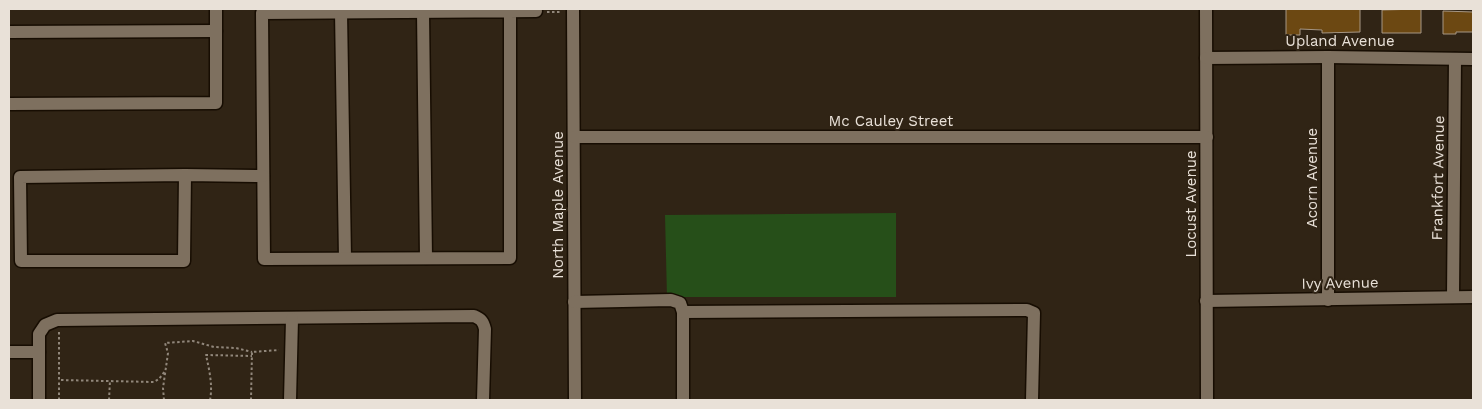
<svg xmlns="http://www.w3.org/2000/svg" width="1482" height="409" font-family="'Work Sans',sans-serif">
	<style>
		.green { fill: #264f19 }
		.building { fill: #6c4812; stroke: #a59684 }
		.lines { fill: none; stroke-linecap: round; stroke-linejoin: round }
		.minor-casing { stroke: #170d02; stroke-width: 15 }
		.path { stroke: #91877b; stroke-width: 2; stroke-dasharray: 2.5 2.5; stroke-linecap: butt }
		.minor { stroke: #7e705f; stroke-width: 12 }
		.labels { text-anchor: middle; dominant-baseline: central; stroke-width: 4; stroke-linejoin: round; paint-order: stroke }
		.street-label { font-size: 15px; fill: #e9e1d8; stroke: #302415 }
	</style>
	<rect width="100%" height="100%" fill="#302415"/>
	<path class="green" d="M896,213V297H667L665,215Z"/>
	<g class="building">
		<path d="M1286,9H1360V32L1322,33V30L1300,29V35H1286Z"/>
		<path d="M1421,9V33H1382V10Z"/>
		<path d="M1443,11L1473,12V32H1456V34H1443Z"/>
	</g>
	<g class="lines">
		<g class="minor-casing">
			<g id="minor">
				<path d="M573,9L575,400"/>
				<path d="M1206,9L1207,400"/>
				<path d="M341,12L345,258"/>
				<path d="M423,12L426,258"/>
				<path d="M510,12V258L264,259L262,13L536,11"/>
				<path d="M9,32L216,31"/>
				<path d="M1328,57V300"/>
				<path d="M1206,58L1328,57L1473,59"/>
				<path d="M9,104L216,103V9"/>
				<path d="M574,137H1207"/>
				<path d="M185,175L184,261H21L20,177L185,175L263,176"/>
				<path d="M1453,297L1455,59"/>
				<path d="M1206,301L1473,297"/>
				<path d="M574,302L671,300L680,303L683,312V400"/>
				<path d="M683,312L1027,310L1034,313L1032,400"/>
				<path d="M9,352H39"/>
				<path d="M39,400V334L45,325L57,320L474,316C481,319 483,321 485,329L483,400"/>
				<path d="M290,400L292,319"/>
			</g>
		</g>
		<g class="path">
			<path d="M547,12H562"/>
			<path d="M59,332V380L154,382L159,379L165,371"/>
			<path d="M59,400V380"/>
			<path d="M109,400L110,380"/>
			<path d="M164,400L163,388L168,353L165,343L193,341L214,347L236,348L252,352"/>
			<path d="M210,400C213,385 209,369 206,355L252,356"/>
			<path d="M251,400L252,352L279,350"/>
		</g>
		<use href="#minor" class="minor"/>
	</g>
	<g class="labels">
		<g class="street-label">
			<text x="1340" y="41">Upland Avenue</text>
			<text x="891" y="121">Mc Cauley Street</text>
			<text transform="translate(1312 178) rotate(-90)">Acorn Avenue</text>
			<text transform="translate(1438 178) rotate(-89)">Frankfort Avenue</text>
			<text transform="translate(1191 204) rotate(-90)">Locust Avenue</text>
			<text transform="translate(558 205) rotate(-90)">North Maple Avenue</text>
			<text transform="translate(1340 283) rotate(-1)">Ivy Avenue</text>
		</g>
	</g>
	<rect width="1482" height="409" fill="none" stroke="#e9e1d8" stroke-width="20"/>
</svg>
